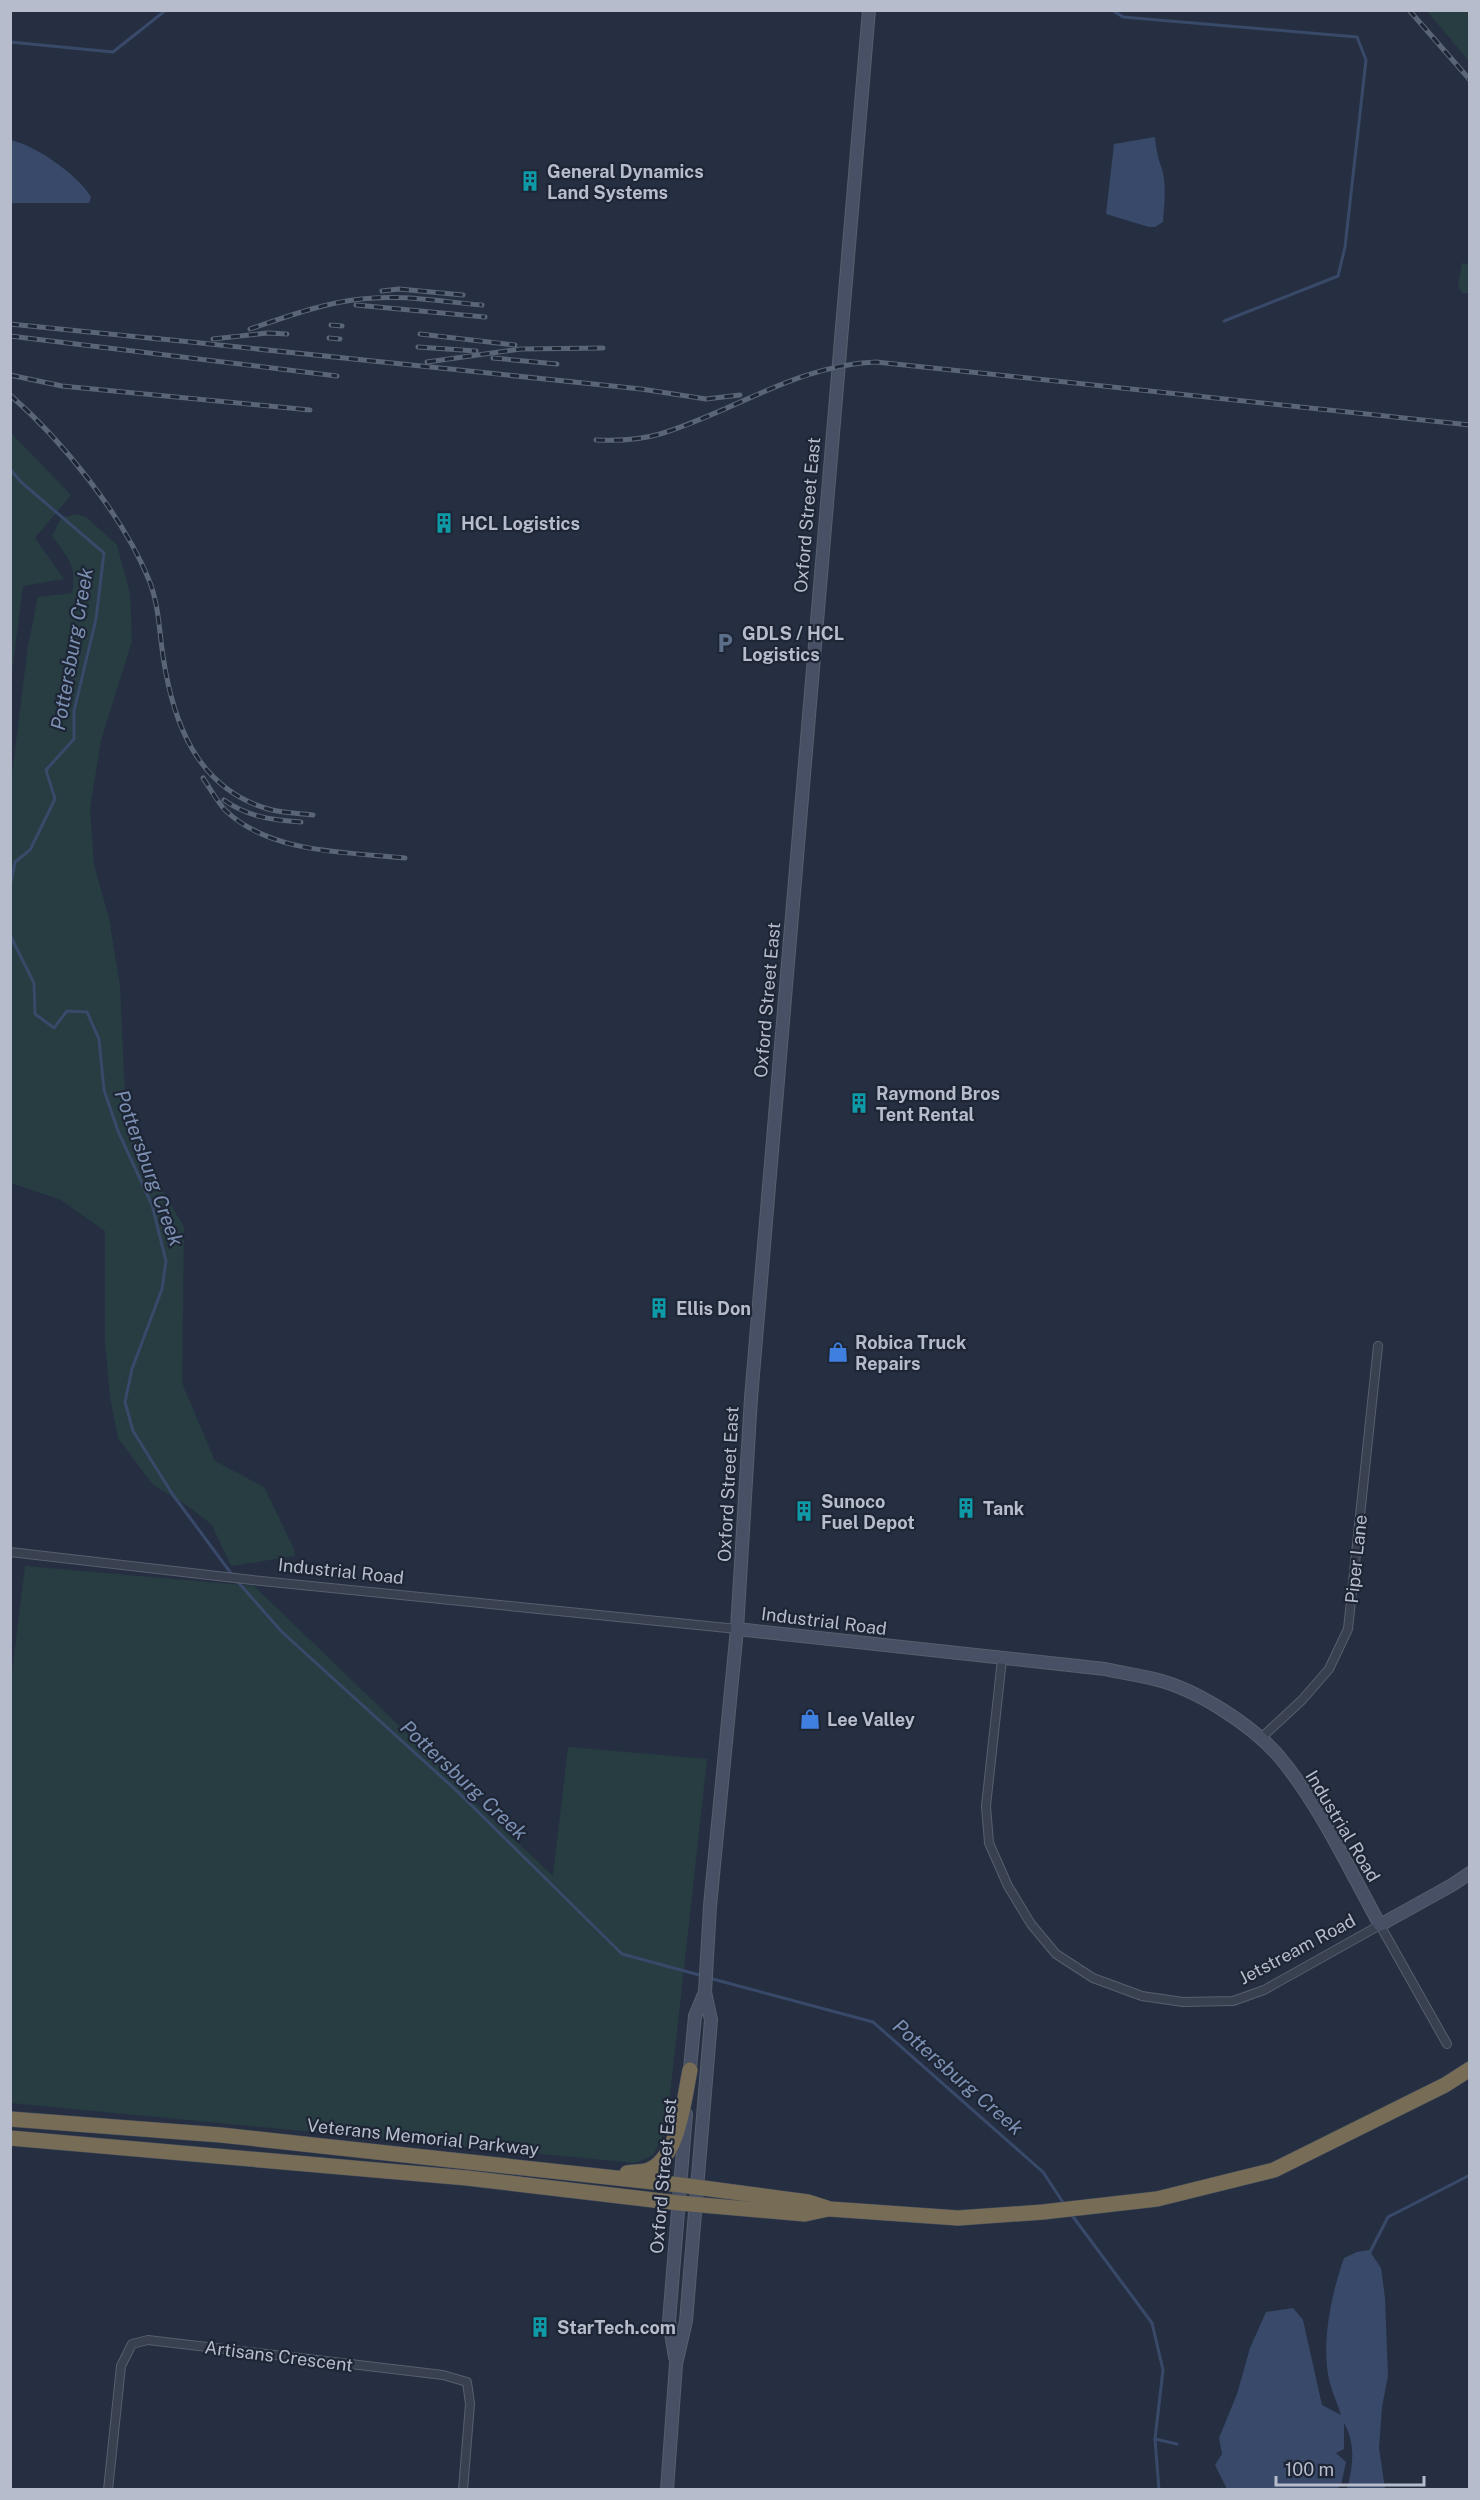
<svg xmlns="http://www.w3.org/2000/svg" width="1480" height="2500" font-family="'Public Sans',sans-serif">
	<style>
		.green { fill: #273d42 }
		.water { fill: #384969 }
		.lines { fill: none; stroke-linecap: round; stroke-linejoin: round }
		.stream { stroke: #384969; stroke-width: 3 }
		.street-casing { stroke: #575f6e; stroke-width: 10 }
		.secondary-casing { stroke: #575f6e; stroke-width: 14 }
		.highway-casing { stroke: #444c5b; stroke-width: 16 }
		.street { stroke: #394151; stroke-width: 8 }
		.secondary { stroke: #475064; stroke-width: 12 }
		.highway { stroke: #776c56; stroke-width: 15 }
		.rail-casing { stroke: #5b6578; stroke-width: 5 }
		.rail { stroke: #1e2636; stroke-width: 3; stroke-dasharray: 9; stroke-linecap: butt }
		.labels { text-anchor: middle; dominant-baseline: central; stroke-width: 4.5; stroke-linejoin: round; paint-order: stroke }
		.poi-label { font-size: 18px; font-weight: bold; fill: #b6bccb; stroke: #1e2636; text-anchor: start }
		.street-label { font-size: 18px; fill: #b6bccb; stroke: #1e2636 }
		.water-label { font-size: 20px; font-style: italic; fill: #7c90b3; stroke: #1e2636 }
	</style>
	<rect width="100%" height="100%" fill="#252f41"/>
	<g class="green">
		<path d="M1427,11H1469V61Z"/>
		<path d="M1462,263L1469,264V293H1462L1458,287Z"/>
		<path d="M11,433L71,495L35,538L64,579L23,586L11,679Z"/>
		<path d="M77,514L86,517L117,545L130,594L132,641L101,740L90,808L94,865L109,918L120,986L126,1118L154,1176L184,1227L182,1383L215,1461L264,1487L294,1549L295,1556L231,1566L212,1525L188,1506L153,1485L118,1438L110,1397L105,1340V1231L61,1200L11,1183L10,790L28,646L38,597L72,593C78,566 67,557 52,536L61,518Z"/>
		<path d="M25,1566L254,1586L446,1771L456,1785L553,1876L568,1747L707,1759L666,2131L653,2155L635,2163L11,2103L10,1689Z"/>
	</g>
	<g class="water">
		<path d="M1155,137C1156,150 1158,158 1162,169C1167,186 1164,205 1163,222L1155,227H1149L1106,214L1114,144Z"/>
		<path d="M11,140C36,146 77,174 91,197L89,203H11Z"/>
		<path d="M1369,2250L1381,2268L1385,2298L1388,2376L1382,2407L1379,2448L1385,2489H1347C1353,2467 1356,2444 1344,2423V2449L1336,2453L1346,2462L1341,2485L1337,2489H1227L1215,2465L1222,2454L1219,2438L1237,2394L1250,2348L1266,2312L1293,2308L1303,2320L1322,2405L1341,2415C1337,2402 1330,2388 1328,2374C1322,2338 1332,2292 1344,2258L1357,2252Z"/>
	</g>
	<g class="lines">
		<g class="stream">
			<path d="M1112,10L1123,17L1357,37L1366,60L1345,247L1338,276L1224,321"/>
			<path d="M10,42L113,52L166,10"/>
			<path d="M10,469L21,482L104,553L96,619L74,711V739L46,770L55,799L30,850L15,862L10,887"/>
			<path d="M10,935L34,983L35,1014L54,1028L67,1011L87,1012L99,1039L104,1090L118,1131L152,1205L166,1261L162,1289L132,1369L125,1402L133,1431L173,1495L233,1576"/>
			<path d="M237,1581L282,1632L458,1792L622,1954L703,1976"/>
			<path d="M709,1978L873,2022L1043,2172L1064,2204"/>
			<path d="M1071,2214L1152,2323L1163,2370L1155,2439L1159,2490"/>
			<path d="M1369,2254L1388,2217L1470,2175"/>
			<path d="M1155,2439L1177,2444"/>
		</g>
		<g class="street-casing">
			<g id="street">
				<path d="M10,1552L252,1580L737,1629"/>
				<path d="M1002,1659L986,1806L989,1843L1008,1886L1031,1924L1056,1954L1093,1978L1142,1996L1183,2002L1233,2001L1264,1990L1380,1925L1447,2044"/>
				<path d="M1260,1739L1302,1700L1329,1669L1348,1629L1378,1346"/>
				<path d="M108,2490L121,2366L132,2344L148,2340L443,2375L467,2382L470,2404L463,2490"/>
			</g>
		</g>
		<g class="secondary-casing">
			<g id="secondary">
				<path d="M737,1629L1105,1669C1122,1673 1141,1675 1158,1680C1197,1690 1250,1724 1277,1754C1319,1803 1349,1869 1380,1925L1452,1885L1470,1873"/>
				<path d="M689,2079L695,2016L705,1992"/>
				<path d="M675,2357L669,2321L686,2114"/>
				<path d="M667,2490L676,2364L686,2321L711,2020L705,1992L710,1906L737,1629L751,1398L869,10"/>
			</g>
		</g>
		<g class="highway-casing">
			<g id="highway">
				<path d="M10,2119L221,2135L681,2185L808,2202L830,2209L958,2218L1043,2212L1157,2199L1274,2170L1445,2085L1470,2069"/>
				<path d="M10,2138L467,2178L679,2203L805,2214L828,2209"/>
				<path d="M627,2173C633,2172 640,2172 646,2171C679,2161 684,2098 690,2070"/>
			</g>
		</g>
		<use href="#street" class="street"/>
		<use href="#secondary" class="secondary"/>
		<use href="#highway" class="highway"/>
		<g class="rail-casing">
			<g id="rail">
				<path d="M1409,10L1470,80"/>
				<path d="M382,291L399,289L463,295"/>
				<path d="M356,305L485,317"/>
				<path d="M10,324L159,339"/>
				<path d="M331,325L342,326"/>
				<path d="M250,329C286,317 323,303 361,299C401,294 443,302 482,305"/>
				<path d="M420,334L515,345"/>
				<path d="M10,336L337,376"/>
				<path d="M152,338L641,389L706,399L740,395"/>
				<path d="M329,338L340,339"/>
				<path d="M213,339L267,333L287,334"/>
				<path d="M418,347L476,351"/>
				<path d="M493,358L557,364"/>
				<path d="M427,362L521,349L603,348"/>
				<path d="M10,375L62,386L310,410"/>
				<path d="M10,395C62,440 123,516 149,580C159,605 159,630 163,656C173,723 197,788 268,809C282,813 298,813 313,815"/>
				<path d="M596,440C617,441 639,440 660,434C733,412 797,365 876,362L1470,425"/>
				<path d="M203,778C210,788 217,802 226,811C272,854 347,852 405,858"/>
				<path d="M224,800C248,817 272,820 301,822"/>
			</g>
		</g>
		<use href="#rail" class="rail"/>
	</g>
	<defs>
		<g id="building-bare" transform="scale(1.62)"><path d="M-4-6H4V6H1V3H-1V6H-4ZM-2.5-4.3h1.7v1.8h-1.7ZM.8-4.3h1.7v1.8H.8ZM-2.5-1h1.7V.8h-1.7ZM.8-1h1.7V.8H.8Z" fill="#0f9aa8" stroke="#1e2636" stroke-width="2.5" paint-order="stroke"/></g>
		<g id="parking-bare" transform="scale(1.62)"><path d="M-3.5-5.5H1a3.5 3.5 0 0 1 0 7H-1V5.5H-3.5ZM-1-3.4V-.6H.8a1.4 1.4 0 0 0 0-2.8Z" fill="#5c6f8a" stroke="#1e2636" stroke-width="2.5" paint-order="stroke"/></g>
		<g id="shop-bare" transform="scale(1.62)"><path d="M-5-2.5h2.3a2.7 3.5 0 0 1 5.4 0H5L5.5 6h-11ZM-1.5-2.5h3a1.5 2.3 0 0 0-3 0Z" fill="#3f7fe0" stroke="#1e2636" stroke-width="2.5" paint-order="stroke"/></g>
	</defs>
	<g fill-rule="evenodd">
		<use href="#building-bare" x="530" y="181"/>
		<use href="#building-bare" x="444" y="523"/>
		<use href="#parking-bare" x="725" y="643"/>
		<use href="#building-bare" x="859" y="1103"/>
		<use href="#building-bare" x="659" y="1308"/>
		<use href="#shop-bare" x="838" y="1352"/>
		<use href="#building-bare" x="966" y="1508"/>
		<use href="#building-bare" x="804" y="1511"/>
		<use href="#shop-bare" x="810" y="1719"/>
		<use href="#building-bare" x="540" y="2327"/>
	</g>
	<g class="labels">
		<g class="poi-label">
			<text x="547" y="171">General Dynamics<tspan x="547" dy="21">Land Systems</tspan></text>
			<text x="461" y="523">HCL Logistics</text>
			<text x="742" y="633">GDLS / HCL<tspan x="742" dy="21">Logistics</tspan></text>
			<text x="876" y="1093">Raymond Bros<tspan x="876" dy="21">Tent Rental</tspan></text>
			<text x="676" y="1308">Ellis Don</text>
			<text x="855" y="1342">Robica Truck<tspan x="855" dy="21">Repairs</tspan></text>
			<text x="821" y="1501">Sunoco<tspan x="821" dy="21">Fuel Depot</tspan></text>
			<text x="983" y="1508">Tank</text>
			<text x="827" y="1719">Lee Valley</text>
			<text x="557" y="2327">StarTech.com</text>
		</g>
		<g class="street-label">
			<text transform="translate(807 515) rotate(-85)">Oxford Street East</text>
			<text transform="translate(767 1000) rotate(-85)">Oxford Street East</text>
			<text transform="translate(728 1484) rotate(-87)">Oxford Street East</text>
			<text transform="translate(1356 1559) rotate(-84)">Piper Lane</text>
			<text transform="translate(341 1571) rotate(6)">Industrial Road</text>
			<text transform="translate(824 1621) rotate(7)">Industrial Road</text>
			<text transform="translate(1343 1826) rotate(59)">Industrial Road</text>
			<text transform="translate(1297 1949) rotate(-28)">Jetstream Road</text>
			<text transform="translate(423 2137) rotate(6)">Veterans Memorial Parkway</text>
			<text transform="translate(663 2176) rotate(-85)">Oxford Street East</text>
			<text transform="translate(279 2356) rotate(7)">Artisans Crescent</text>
		</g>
		<g class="water-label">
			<text transform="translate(72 649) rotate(-80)">Pottersburg Creek</text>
			<text transform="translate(149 1168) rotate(70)">Pottersburg Creek</text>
			<text transform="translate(464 1780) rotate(43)">Pottersburg Creek</text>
			<text transform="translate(958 2077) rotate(41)">Pottersburg Creek</text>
		</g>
	</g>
	<rect width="1480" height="2500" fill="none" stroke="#b6bccb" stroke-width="24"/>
	<path d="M1276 2476v9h148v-9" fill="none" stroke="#b6bccb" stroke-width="3"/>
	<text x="1285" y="2476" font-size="18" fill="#b6bccb" stroke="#1e2636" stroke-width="4.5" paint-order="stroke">100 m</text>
</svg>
